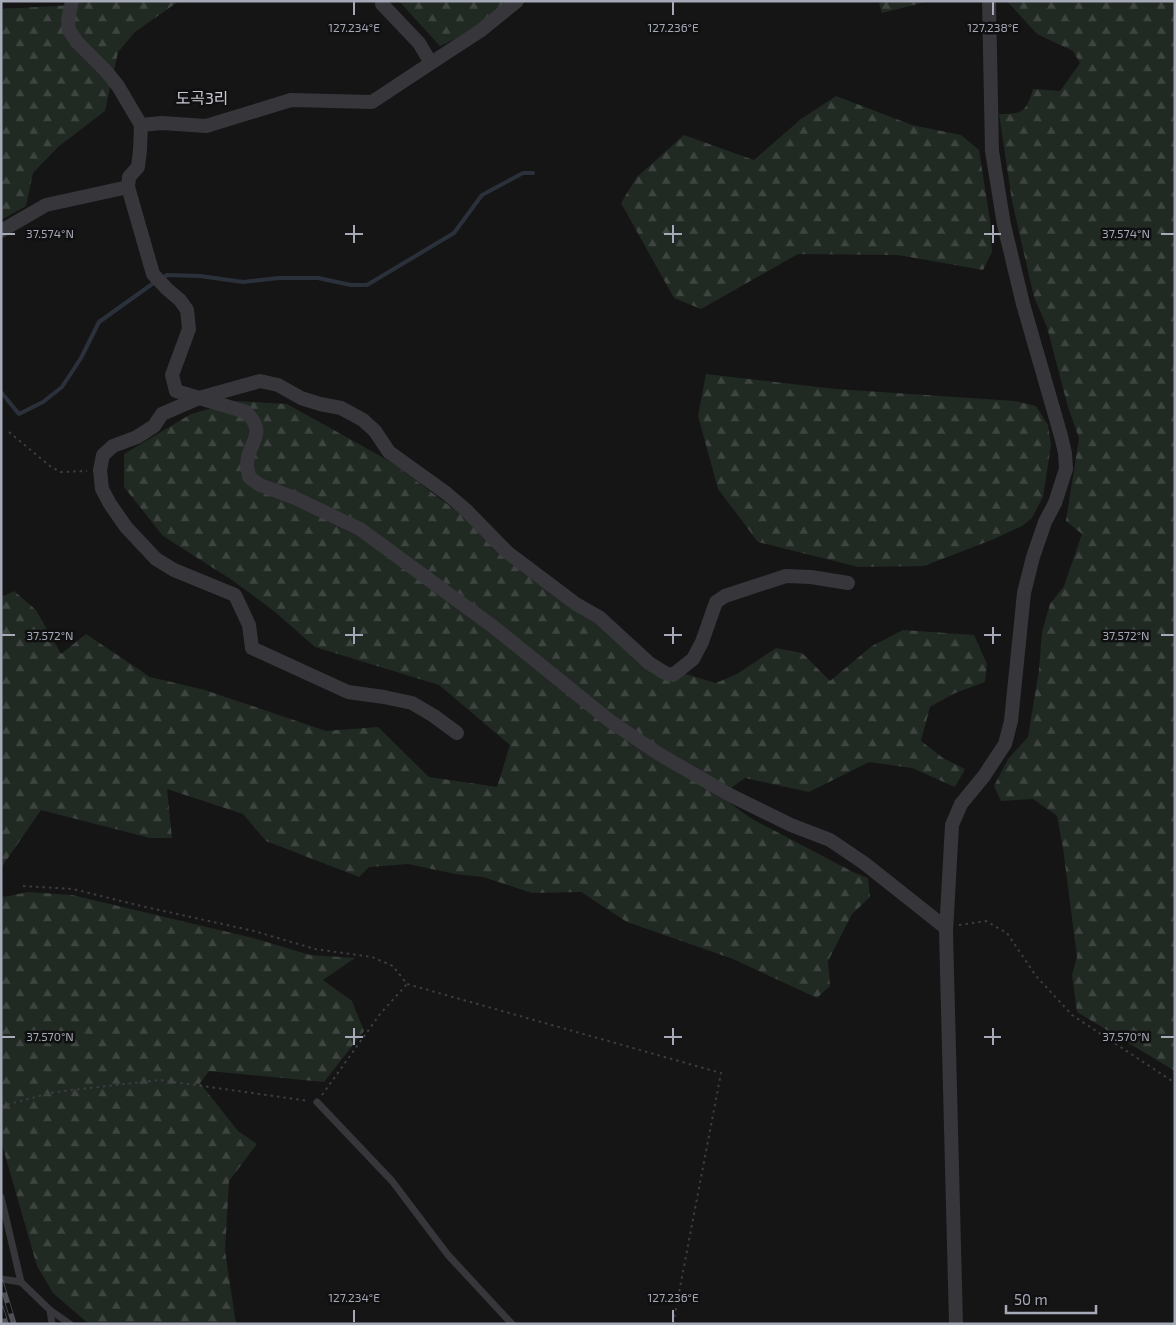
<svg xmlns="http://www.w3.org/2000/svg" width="1176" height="1325" font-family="'Exo 2','Noto Sans KR',sans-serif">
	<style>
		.forest { fill: url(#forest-firs) }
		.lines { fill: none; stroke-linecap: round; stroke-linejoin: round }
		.stream { stroke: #2b313a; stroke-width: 4 }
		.path { stroke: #3c3c42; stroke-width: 2; stroke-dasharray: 2.5 4; stroke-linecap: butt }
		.service { stroke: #36363b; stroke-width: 7 }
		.minor { stroke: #36363b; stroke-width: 14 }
		.rail-casing { stroke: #4f4f56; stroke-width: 5.5 }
		.rail { stroke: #101011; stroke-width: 4; stroke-dasharray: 11; stroke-linecap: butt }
		.ticks { fill: none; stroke: #a6a9b7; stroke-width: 2 }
		.labels { text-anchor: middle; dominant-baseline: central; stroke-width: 5; stroke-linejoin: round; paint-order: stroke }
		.neighbourhood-label { font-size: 16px; fill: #c7c8d3; stroke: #101011 }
		.ticks-label { font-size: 12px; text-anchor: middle; fill: #a6a9b7; stroke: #101011; stroke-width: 5; stroke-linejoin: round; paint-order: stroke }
	</style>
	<defs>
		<pattern id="forest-firs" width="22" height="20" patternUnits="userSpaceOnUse" patternTransform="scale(1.25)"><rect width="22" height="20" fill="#212923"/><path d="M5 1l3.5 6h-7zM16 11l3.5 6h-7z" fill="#3e4541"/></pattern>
	</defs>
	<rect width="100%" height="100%" fill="#151516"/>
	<g class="forest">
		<path d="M78,1H179L135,32L118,52L105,111L58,147L33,173L26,206L1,220V9L74,5Z"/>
		<path d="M399,1H525L513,13L440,46Z"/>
		<path d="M883,1H929L882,13L879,4Z"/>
		<path d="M1007,1H1175V1071L1077,1012L1072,975L1077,957L1063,848L1057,816L1033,799L1001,801L994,786L1008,759L1028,737L1039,670L1042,632L1050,604L1064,586L1082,534L1066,521L1079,438L1068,407L1047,327L1034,297L1012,201L999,114C1023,114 1026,112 1033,89L1060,91L1080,63L1073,51L1037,34Z"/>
		<path d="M836,96L912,125L961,135L979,150L990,220L992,252L983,270L898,255L798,254L701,309L674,298L621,203L637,177L684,135L754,160L801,119Z"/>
		<path d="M706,374L836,389L1015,401L1036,406L1048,425L1051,445L1043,497L1032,518L1022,526L994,539L924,566L858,567L758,542L718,489L698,416Z"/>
		<path d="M237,401L287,404L391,462L557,586L655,665L716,683L737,674L776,648L802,653L830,681L872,646L903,630L974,635L987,664L985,682L955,693L930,707L921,741L943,758L965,769L955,787L912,768L869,762L809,792L745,778L720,796L752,819L853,872L868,878L870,897L852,914L828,961L830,986L817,998L733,959L627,922L581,892L532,893L483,877L455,874L408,864L369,867L359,877L266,841L243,814L167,789L172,838H150L41,810L1,868V597L14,591L36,610L61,654L86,634L150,677L205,690L326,731L378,727L429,777L497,787L510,745L439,685L315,647L275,612L232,580L163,536L124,487V454L191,414Z"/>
		<path d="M1,892L4,897L28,892L72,895L253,938L310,955L355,958L323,980L352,1001L364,1031L324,1082L209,1071L200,1083L238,1131L257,1144L229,1181L225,1251L236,1324H89L53,1293L37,1266L1,1141Z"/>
	</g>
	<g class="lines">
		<g class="stream">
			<path d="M161,279L167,275L200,276L243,282L279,278H318L351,285H367L454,233L482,195L523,173H533"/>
			<path d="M1,392L19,414L43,402L62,387L81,358L99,322L155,282"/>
		</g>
		<g class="path">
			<path d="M9,432L51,467L61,472L87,471"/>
			<path d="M23,886L73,889L141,906L254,931L315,949L372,957L393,966L407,984L721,1073L673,1324"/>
			<path d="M959,925L986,921L1007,933L1036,976L1072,1015L1175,1083"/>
			<path d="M322,1095L380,1014L407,984"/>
			<path d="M1,1106L55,1092L160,1080L309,1101"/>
		</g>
		<g class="service">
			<path d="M317,1102L392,1181L448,1255L512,1324"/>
			<path d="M1,1197L21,1282"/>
			<path d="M1,1279L21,1282L50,1310L70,1324"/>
			<path d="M50,1310L52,1324"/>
		</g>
		<g class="minor">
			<path d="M431,63L480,31L517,1"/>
			<path d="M141,125L162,123L206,126L291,100L372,102L431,63L419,43L382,4"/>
			<path d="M128,187L153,274L167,289L180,300L187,310L189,329L172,375L176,391L246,412C269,435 247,442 247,465C247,469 249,473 249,477L260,485L295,498L360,529L495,628L610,721L659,754L730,795L791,825L830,840L864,863L946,928"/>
			<path d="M1,231L46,205L128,187L129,177L138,167L140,150L141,125L118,86L105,70L77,42L69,30L68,20L72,1"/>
			<path d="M457,733L434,716L412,703L384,697L348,692L252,648L249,625L235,595L174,570L156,559L126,527L110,504L102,489L100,470L103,455L113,446L137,437L154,426L162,414L199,398L260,381L278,385L301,398L320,404L341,408L363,420L375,431L389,452L446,493L466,510L507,552L576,604L599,617L649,663L665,673L673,675L693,659L702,642L716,602L725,596L786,576L811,577L848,583"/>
			<path d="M956,1324L946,932L952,825L961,804L984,776L1005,744L1011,721L1024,593L1033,557L1045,522L1055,503L1066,469L1065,453L1061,436L1023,304L1004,225L992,151L989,1"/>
		</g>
		<g class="rail-casing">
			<g id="rail">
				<path d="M1,1282L14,1324"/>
				<path d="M1,1308L6,1324"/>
			</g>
		</g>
		<use href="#rail" class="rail"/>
	</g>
	<path class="ticks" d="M354,2V15M673,2V15M993,2V15M354,225V243M673,225V243M993,225V243M2,234H15M345,234H363M664,234H682M984,234H1001M1161,234H1174M354,627V644M673,627V644M993,627V644M2,635H15M345,635H363M664,635H682M984,635H1001M1161,635H1174M354,1028V1045M673,1028V1045M993,1028V1045M2,1037H15M345,1037H363M664,1037H682M984,1037H1001M1161,1037H1174M354,1310V1322M673,1310V1322"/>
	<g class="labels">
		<g class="neighbourhood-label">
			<text x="202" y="97">도곡3리</text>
		</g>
	</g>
	<g class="ticks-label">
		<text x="354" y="32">127.234°E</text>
		<text x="673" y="32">127.236°E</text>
		<text x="993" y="32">127.238°E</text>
		<text x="50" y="238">37.574°N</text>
		<text x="1126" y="238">37.574°N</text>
		<text x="50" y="640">37.572°N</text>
		<text x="1126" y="640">37.572°N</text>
		<text x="50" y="1041">37.570°N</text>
		<text x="1126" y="1041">37.570°N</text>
		<text x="354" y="1302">127.234°E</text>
		<text x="673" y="1302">127.236°E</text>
	</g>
	<rect width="1176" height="1325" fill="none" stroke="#a6a9b7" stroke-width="5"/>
	<path d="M1006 1305v8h90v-8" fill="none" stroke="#a6a9b7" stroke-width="2.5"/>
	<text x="1014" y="1305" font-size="15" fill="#a6a9b7" stroke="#101011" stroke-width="4" paint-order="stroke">50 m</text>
</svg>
